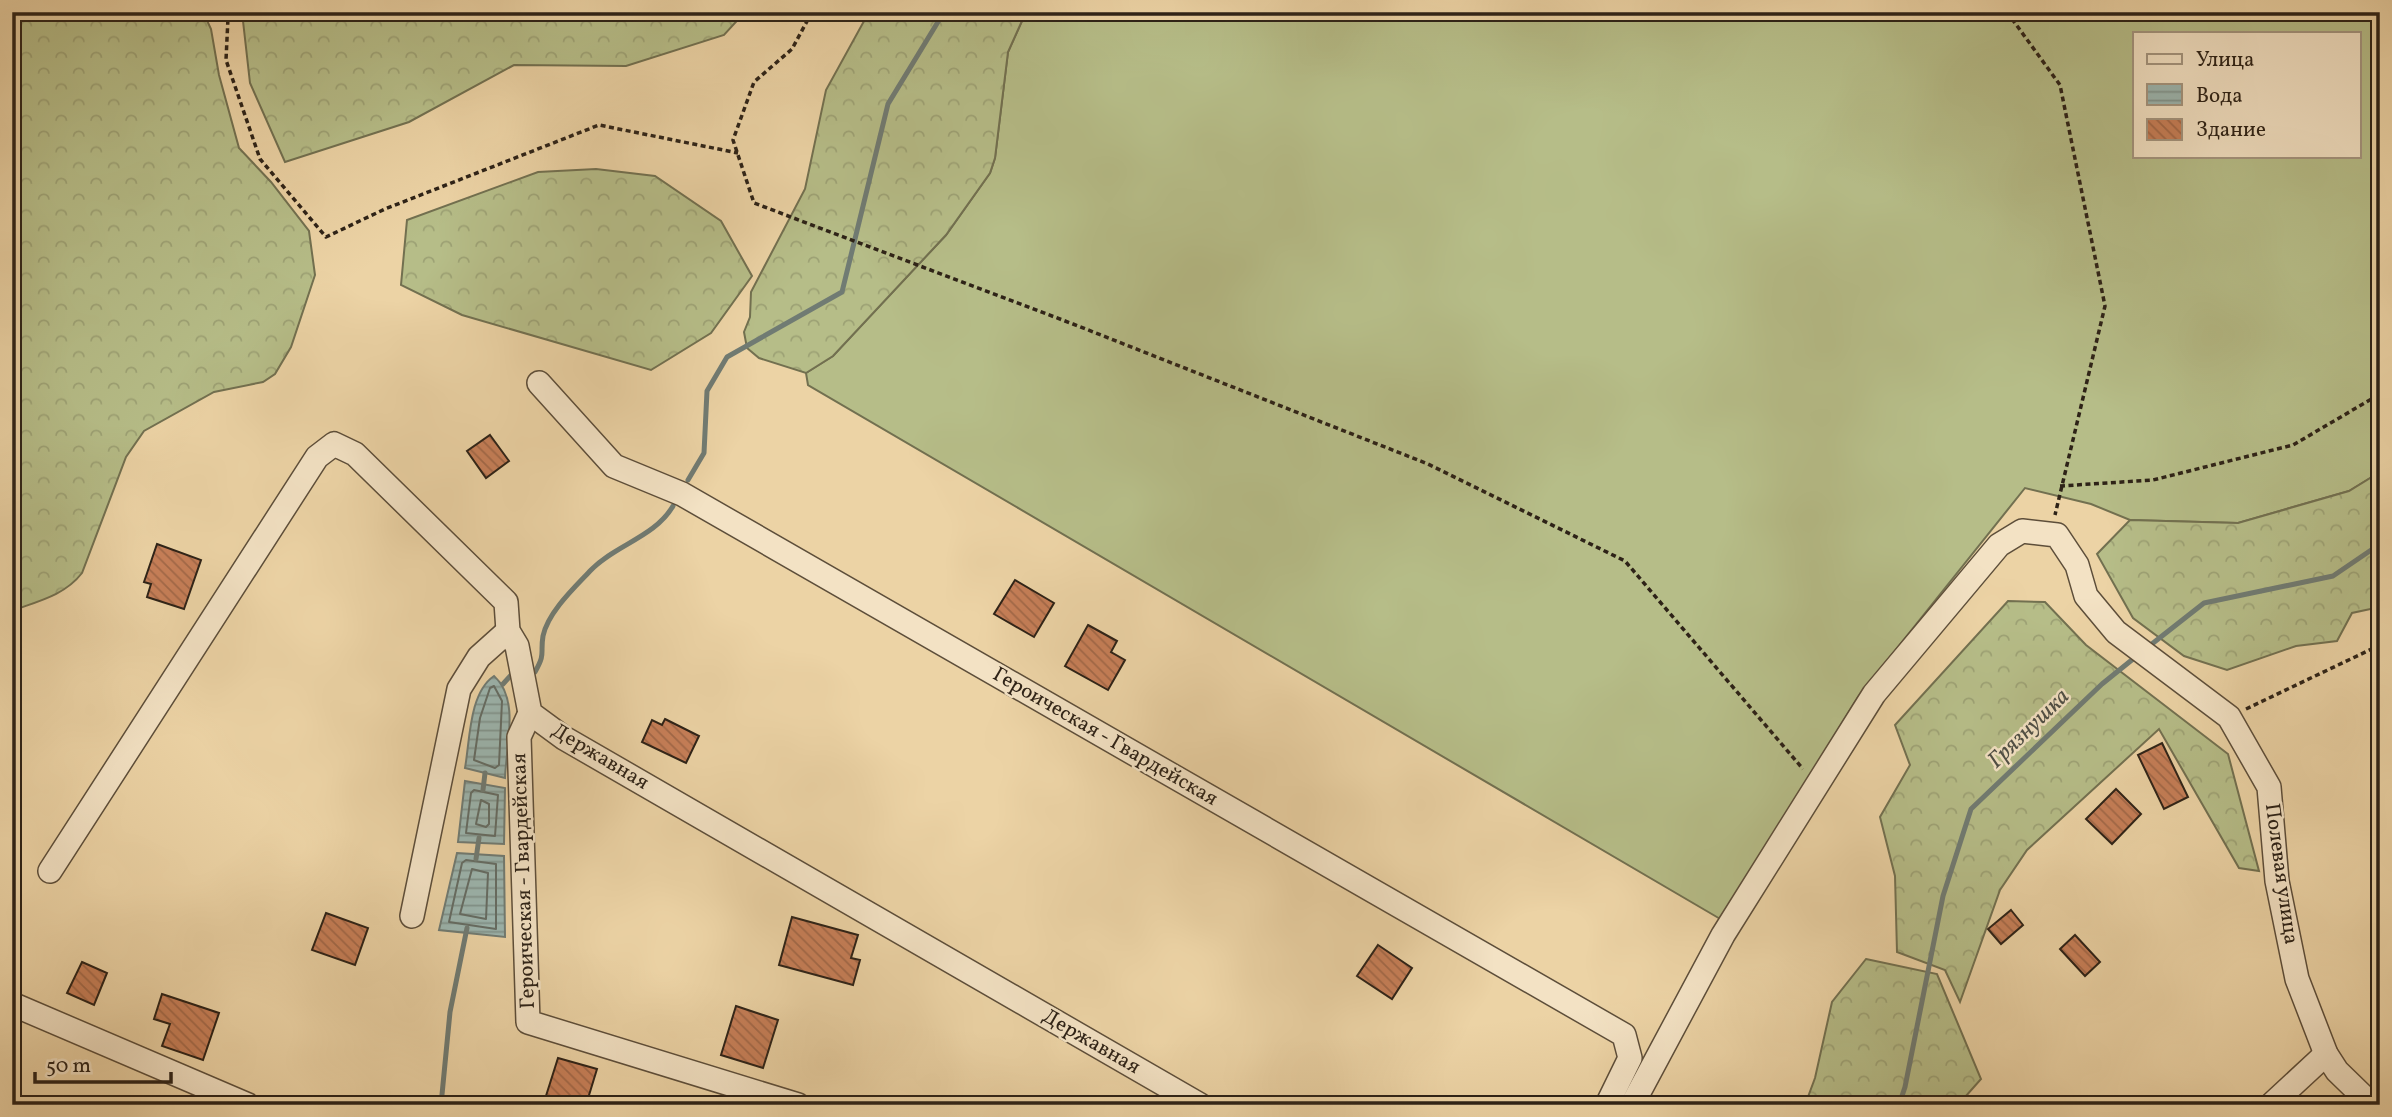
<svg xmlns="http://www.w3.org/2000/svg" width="2392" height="1117" font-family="Vollkorn,serif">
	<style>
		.grass { fill: #b6bd88; stroke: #727050; stroke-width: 2; fill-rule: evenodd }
		.forest { fill: url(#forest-crowns); stroke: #727050; stroke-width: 2 }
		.water { fill: url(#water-rules); stroke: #707b73; stroke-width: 2 }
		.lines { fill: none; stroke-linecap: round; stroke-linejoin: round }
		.shore { stroke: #646c64; stroke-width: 2 }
		.stream { stroke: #707b73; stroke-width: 5 }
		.building { fill: url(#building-back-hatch); stroke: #2d2217; stroke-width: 2 }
		.minor-casing { stroke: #5d4e3a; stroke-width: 26 }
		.path { stroke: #2d2217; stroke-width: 3.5; stroke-dasharray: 5 3.5; stroke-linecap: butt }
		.minor { stroke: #f3e2c4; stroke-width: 23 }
		.labels { text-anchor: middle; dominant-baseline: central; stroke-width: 5; stroke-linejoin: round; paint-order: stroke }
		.street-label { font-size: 21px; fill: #2d2217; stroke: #f3e2c4 }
		.water-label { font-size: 23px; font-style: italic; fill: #4e4e45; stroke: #f3e2c4 }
	</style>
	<defs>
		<pattern id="forest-crowns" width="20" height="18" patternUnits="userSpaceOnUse" patternTransform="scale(1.75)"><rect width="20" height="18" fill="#b6bd88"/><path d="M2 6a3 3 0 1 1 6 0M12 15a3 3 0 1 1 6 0" fill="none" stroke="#9da275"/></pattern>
		<pattern id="water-rules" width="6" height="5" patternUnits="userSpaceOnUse" patternTransform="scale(1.75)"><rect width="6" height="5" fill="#9cb6b0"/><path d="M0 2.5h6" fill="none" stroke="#80948e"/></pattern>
		<pattern id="building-back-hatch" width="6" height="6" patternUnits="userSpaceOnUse" patternTransform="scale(1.75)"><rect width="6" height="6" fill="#c77f58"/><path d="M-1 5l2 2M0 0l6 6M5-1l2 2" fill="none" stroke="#a26848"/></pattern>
	</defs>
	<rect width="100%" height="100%" fill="#ecd3a5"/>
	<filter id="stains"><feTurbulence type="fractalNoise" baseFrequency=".00286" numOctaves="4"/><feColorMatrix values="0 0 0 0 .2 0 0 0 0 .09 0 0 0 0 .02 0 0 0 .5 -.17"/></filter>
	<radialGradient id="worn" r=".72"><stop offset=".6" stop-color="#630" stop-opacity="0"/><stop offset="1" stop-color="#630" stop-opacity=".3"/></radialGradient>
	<path class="grass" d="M1026,12H2380V472L2349,491L2238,523L2130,520L2091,504L2025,488L1858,697L1722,920L808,385L806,373L833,356L946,235L990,173L995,158L1008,52ZM2135,33H2359V156H2135Z"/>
	<g class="forest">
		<path d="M12,12H203L211,29L219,75L239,148L271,182L309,231L315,275L291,347L275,374L263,382L214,392L144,431L126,457L82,573C65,595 39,601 14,610Z"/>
		<path d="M242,12H745L724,35L626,66L514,65L409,122L285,162L250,83Z"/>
		<path d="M869,12H1026L1008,52L995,158L990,173L946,235L833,356L806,373L759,358L747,348L744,332L750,317L751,292L805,189L826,90Z"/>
		<path d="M596,169L655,176L721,221L752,276L711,333L651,370L462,315L401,285L407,220L538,172Z"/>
		<path d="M2380,472V607L2352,613L2337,641L2296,646L2227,670L2184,656L2133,618L2097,554L2130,520L2238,523L2349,491Z"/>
		<path d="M2008,601L2045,602L2086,645L2228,754L2259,871L2239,868L2159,729L2027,850L2000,890L1960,1002L1945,970L1897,952L1895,876L1880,817L1910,765L1895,725Z"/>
		<path d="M1866,959L1937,974L1981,1079L1958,1105H1805L1815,1078L1832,1002Z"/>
	</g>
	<g class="water">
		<path d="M494,676C520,699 506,746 505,778L465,768C470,740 469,693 494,676Z"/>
		<path d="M465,781L505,788L504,844L458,842Z"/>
		<path d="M457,853L504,856L505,937L439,930Z"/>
	</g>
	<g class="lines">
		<g class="shore">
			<path d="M494,686L502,701L499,765L495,768L474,760L480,718L490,688Z"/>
			<path d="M474,790L498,795L495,836L466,833L471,793Z"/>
			<path d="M481,800L489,804V824L486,827L476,824Z"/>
			<path d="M466,860L496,864V929L449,922L462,863Z"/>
			<path d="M472,869L488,873L486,919L460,914Z"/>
		</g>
		<g class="stream">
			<path d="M688,480L704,453L707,391L727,357L842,292L888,104L944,12"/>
			<path d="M2148,647L2204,603L2333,576L2380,544"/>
			<path d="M535,672C546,653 540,654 543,636C548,612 575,587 591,570C615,545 655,537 673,506"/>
			<path d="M503,684L512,674"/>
			<path d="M483,790L485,773"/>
			<path d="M476,859L479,838"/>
			<path d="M441,1105L450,1012L467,928"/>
			<path d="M1899,1105L1905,1087L1943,896L1971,809L2102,684L2138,655"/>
		</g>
	</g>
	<g class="building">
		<path d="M490,435L509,461L486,478L467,451Z"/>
		<path d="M157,544L201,560L184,609L147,597L151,584L144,582Z"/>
		<path d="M1015,580L1054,603L1034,637L994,614Z"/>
		<path d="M1088,625L1117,641L1111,652L1125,660L1108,690L1065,666Z"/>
		<path d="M665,719L699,736L686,763L642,742L652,720L662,725Z"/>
		<path d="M2162,743L2188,797L2164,809L2138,755Z"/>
		<path d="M2116,789L2141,814L2112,844L2086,819Z"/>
		<path d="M2011,910L2023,925L2001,944L1988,929Z"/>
		<path d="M326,913L368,928L355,965L312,950Z"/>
		<path d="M792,917L858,935L851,958L860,960L853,985L779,965Z"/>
		<path d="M2075,935L2100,962L2085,976L2060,949Z"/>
		<path d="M1378,945L1412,968L1392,999L1357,976Z"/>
		<path d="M82,962L107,973L94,1005L67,993Z"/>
		<path d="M162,994L219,1013L203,1060L162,1046L170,1024L154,1019Z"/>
		<path d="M736,1006L778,1020L763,1068L721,1055Z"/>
		<path d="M558,1058L597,1069L586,1105H563L545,1099Z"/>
	</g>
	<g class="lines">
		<g class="minor-casing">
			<g id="minor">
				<path d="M539,383L614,466L682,494L1624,1035L1630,1058L1607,1105"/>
				<path d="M530,713L519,737L528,1022L798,1105"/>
				<path d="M50,871L317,457L334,444L355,454L506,602L508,631L517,646L530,713L564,738L1200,1105"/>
				<path d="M412,916L459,689L479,657L508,631"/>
				<path d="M12,1004L248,1105"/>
				<path d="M1632,1105L1723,935L1874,694L1999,545L2022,531L2057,535L2077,565L2086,596L2116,632L2229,717L2269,787L2277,881L2297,979L2326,1054L2337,1071L2372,1105"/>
				<path d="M2271,1105L2326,1054"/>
			</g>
		</g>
		<g class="path">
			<path d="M225,12L228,18L226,60L260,159L326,237L385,209L599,125L738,153"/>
			<path d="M812,12L792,49L754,82L733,140L754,203L1073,324L1428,464L1625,561L1803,769"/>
			<path d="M2007,12L2060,85L2105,306L2055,515"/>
			<path d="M2060,486L2153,480L2293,445L2380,394"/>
			<path d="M2246,709L2380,645"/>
		</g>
		<use href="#minor" class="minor"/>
	</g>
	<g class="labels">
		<g class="street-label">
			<text transform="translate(1105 737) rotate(30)">Героическая - Гвардейская</text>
			<text transform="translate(600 757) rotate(31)">Державная</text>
			<text transform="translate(2281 874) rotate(82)">Полевая улица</text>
			<text transform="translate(524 881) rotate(-92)">Героическая - Гвардейская</text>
			<text transform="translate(1091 1042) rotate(30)">Державная</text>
		</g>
		<g class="water-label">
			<text transform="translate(2029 729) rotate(-44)">Грязнушка</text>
		</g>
	</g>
	<rect width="2392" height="1117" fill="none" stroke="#ecd3a5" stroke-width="42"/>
	<rect x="14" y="14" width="2364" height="1089" fill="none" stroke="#2d2217" stroke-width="3.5"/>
	<rect x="21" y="21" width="2350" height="1075" fill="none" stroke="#2d2217" stroke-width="2"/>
	<rect x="2133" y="32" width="228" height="126" fill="#f3e2c4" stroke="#a4957f" stroke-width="2"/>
	<rect x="2147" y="54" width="35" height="10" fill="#f3e2c4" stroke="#a4957f" stroke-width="2"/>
	<text x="2196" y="66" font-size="21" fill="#2d2217">Улица</text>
	<rect x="2147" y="84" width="35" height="21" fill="url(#water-rules)" stroke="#a4957f" stroke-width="2"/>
	<text x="2196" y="102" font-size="21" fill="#2d2217">Вода</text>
	<rect x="2147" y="119" width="35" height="21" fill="url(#building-back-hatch)" stroke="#a4957f" stroke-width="2"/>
	<text x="2196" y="136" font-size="21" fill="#2d2217">Здание</text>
	<path d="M35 1072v10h136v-10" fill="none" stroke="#2d2217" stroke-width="3.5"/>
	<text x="46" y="1072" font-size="21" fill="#2d2217" stroke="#f3e2c4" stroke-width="5" paint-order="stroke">50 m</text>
	<rect width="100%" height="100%" filter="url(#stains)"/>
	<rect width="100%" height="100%" fill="url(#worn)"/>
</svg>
